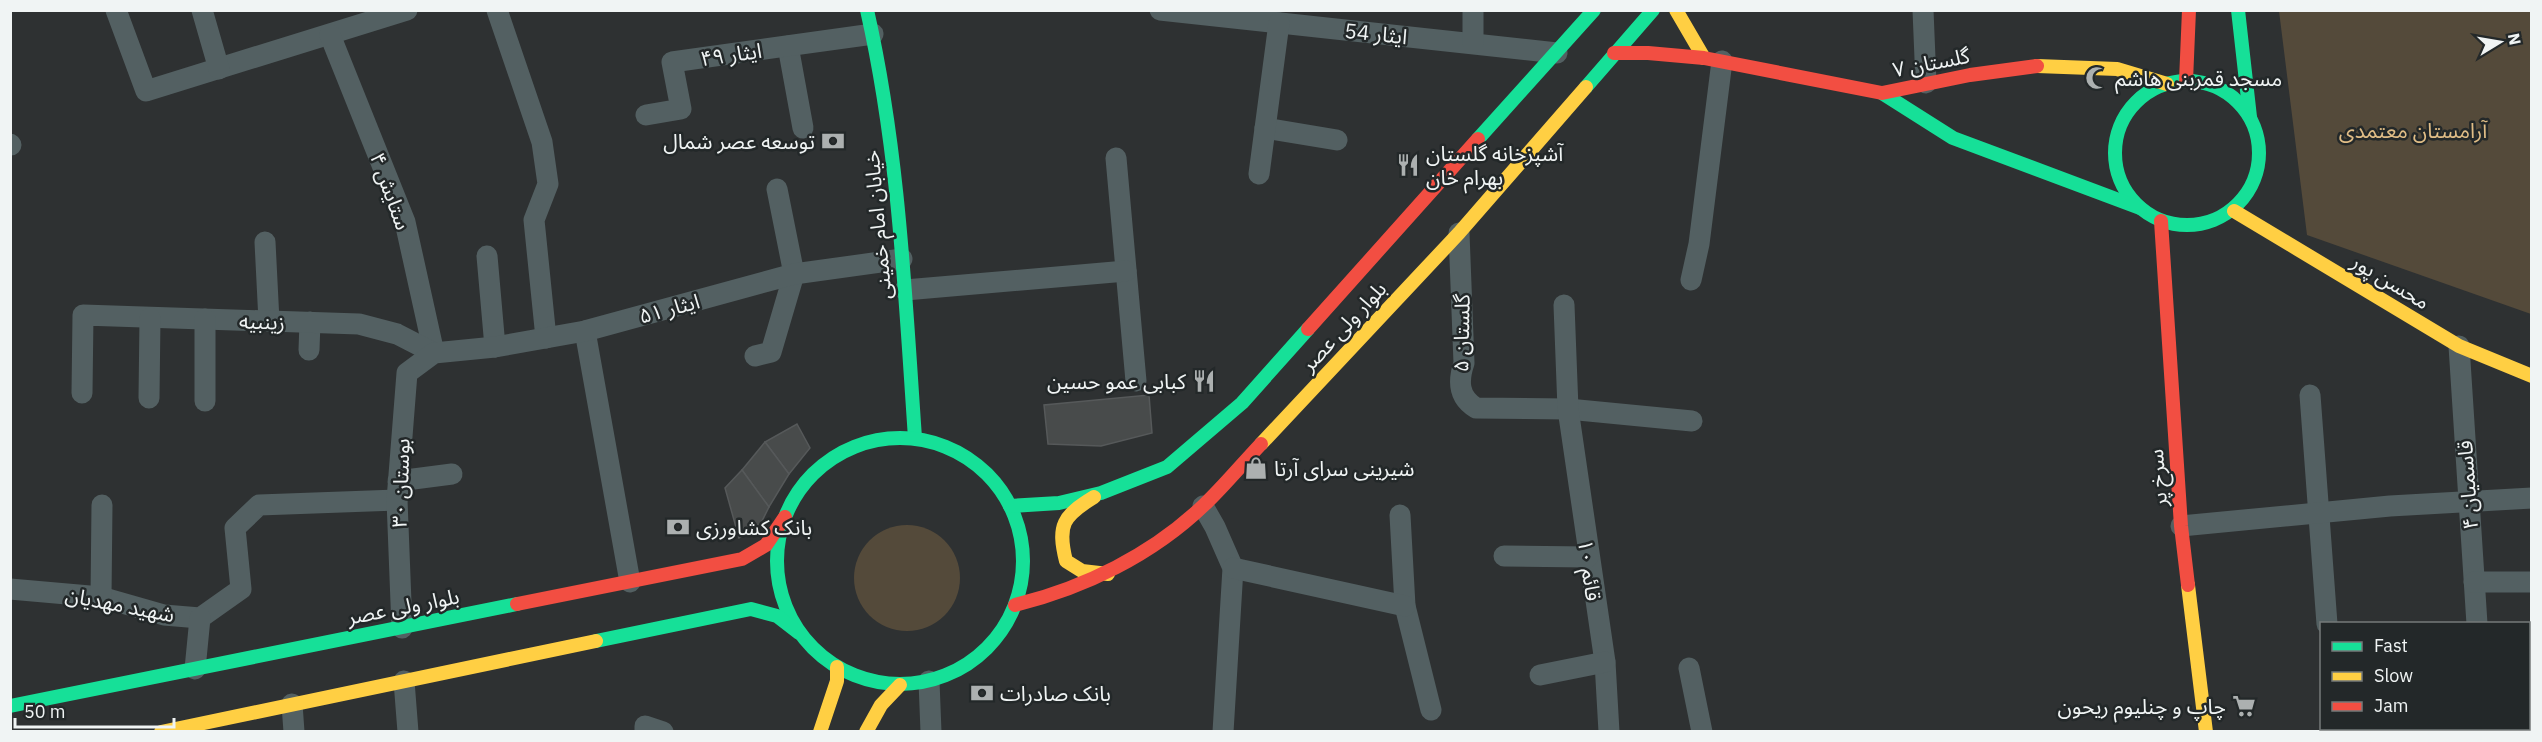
<svg xmlns="http://www.w3.org/2000/svg" width="2542" height="742" font-family="'IBM Plex Sans','Noto Sans Arabic',sans-serif">
	<style>
		.green { fill: #544a3a }
		.building { fill: #484b4b; stroke: #56595a; stroke-width: 1.5 }
		.lines { fill: none; stroke-linecap: round; stroke-linejoin: round }
		.street { stroke: #536062; stroke-width: 21 }
		.fast { stroke: #16e098; stroke-width: 14 }
		.slow { stroke: #ffcf43; stroke-width: 14 }
		.jam { stroke: #f24e42; stroke-width: 14 }
		.labels { text-anchor: middle; dominant-baseline: central; stroke-width: 5; stroke-linejoin: round; paint-order: stroke }
		.street-label { font-size: 21px; fill: #f0f4f4; stroke: #232829 }
		.poi-label { font-size: 21px; fill: #f0f4f4; stroke: #232829; text-anchor: start }
		.park-label { font-size: 21px; fill: #e0bd86; stroke: #232829 }
	</style>
	<rect width="100%" height="100%" fill="#2e3132"/>
	<g class="green">
		<path d="M2279,11H2531V314L2307,235Z"/>
		<circle cx="907" cy="578" r="53"/>
	</g>
	<g class="building">
		<path d="M1149,395L1152,433L1101,446L1048,444L1044,405Z"/>
		<path d="M797,424L810,448L789,474L765,442Z"/>
		<path d="M765,442L789,474L769,507L742,470Z"/>
		<path d="M742,470L769,507L759,527L739,538L725,488Z"/>
	</g>
	<g class="lines">
		<g class="street">
			<path d="M116,10L146,91L407,10"/>
			<path d="M202,10L219,69"/>
			<path d="M497,10L542,142L548,184L534,220L546,338"/>
			<path d="M1160,10L1557,53"/>
			<path d="M1923,10L1926,83"/>
			<path d="M330,35L405,222L434,353"/>
			<path d="M1473,43V10"/>
			<path d="M788,46L803,128"/>
			<path d="M646,115L681,109L672,62L873,34"/>
			<path d="M1265,128L1337,140"/>
			<path d="M10,144L11,145"/>
			<path d="M1116,158L1136,381"/>
			<path d="M1259,174L1279,23"/>
			<path d="M1459,233L1464,363C1458,381 1458,397 1476,408L1568,409L1692,421"/>
			<path d="M265,242L269,321"/>
			<path d="M487,256L495,347"/>
			<path d="M1691,280L1699,244L1722,61"/>
			<path d="M905,290L1126,271"/>
			<path d="M1564,305L1568,409L1605,662L1609,732"/>
			<path d="M585,331L630,582"/>
			<path d="M2459,346L2477,624"/>
			<path d="M309,350L310,322"/>
			<path d="M755,356L771,352L794,274L777,189"/>
			<path d="M82,393L83,315L359,324L397,334L434,353"/>
			<path d="M2310,395L2327,624"/>
			<path d="M149,398L150,318"/>
			<path d="M205,401V319"/>
			<path d="M398,481L452,474"/>
			<path d="M1203,506L1215,527L1233,568L1223,732"/>
			<path d="M1400,515L1405,606L1431,710"/>
			<path d="M2181,526L2390,506L2532,498"/>
			<path d="M1504,556L1588,557"/>
			<path d="M1233,568L1405,606"/>
			<path d="M2474,582H2532"/>
			<path d="M10,589L101,597L164,615L200,618L241,589L235,528L259,505L397,500"/>
			<path d="M101,597L102,505"/>
			<path d="M402,628L397,500L407,373L434,353L495,347L585,331L794,274L902,259"/>
			<path d="M1689,668L1702,732"/>
			<path d="M195,669L200,618"/>
			<path d="M1540,675L1605,662"/>
			<path d="M404,681L408,732"/>
			<path d="M929,681L931,732"/>
			<path d="M292,704L294,732"/>
			<path d="M645,732V726L663,732"/>
		</g>
		<g class="fast">
			<path d="M867,10C899,151 905,294 915,438"/>
			<path d="M2238,10L2250,117"/>
			<circle cx="2187" cy="153" r="72"/>
			<path d="M1586,87L1653,10"/>
			<path d="M1882,93L1953,138L2140,208"/>
			<path d="M1478,139L1594,10"/>
			<circle cx="900" cy="561" r="123"/>
			<path d="M1010,506L1059,503L1101,493L1167,467L1242,403L1308,329"/>
			<path d="M596,641L751,609L777,616L799,633"/>
			<path d="M10,706L517,604"/>
		</g>
		<g class="slow">
			<path d="M1676,10L1704,58"/>
			<path d="M2037,66L2117,69L2167,84"/>
			<path d="M2234,211L2459,346L2532,376"/>
			<path d="M1261,444L1459,233L1586,87"/>
			<path d="M1094,497C1063,516 1057,525 1066,561L1082,571L1108,574"/>
			<path d="M2188,585L2206,732"/>
			<path d="M161,732L596,641"/>
			<path d="M820,732L837,681V667"/>
			<path d="M866,732L881,705L900,685"/>
		</g>
		<g class="jam">
			<path d="M1614,53H1648L1704,58L1882,93L1970,75L2037,66"/>
			<path d="M2186,81L2189,10"/>
			<path d="M2161,221L2181,526L2188,585"/>
			<path d="M1308,329L1478,139"/>
			<path d="M517,604L742,559L766,545L785,517"/>
			<path d="M1015,605C1084,588 1152,555 1204,505C1224,486 1242,464 1261,444"/>
		</g>
	</g>
	<defs>
		<g id="mosque-bare" transform="scale(1.8)"><path d="M3.5-4.9A6 6 0 1 0 3.5 4.9A5 5 0 1 1 3.5-4.9Z" fill="#acb0b0" stroke="#232829" stroke-width="2.5" paint-order="stroke"/></g>
		<g id="bank-bare" transform="scale(1.8)"><path d="M-6-4H6V4H-6ZM0-2.3a2.3 2.3 0 1 0 0 4.6a2.3 2.3 0 1 0 0-4.6Z" fill="#acb0b0" stroke="#232829" stroke-width="2.5" paint-order="stroke"/></g>
		<g id="restaurant-bare" transform="scale(1.8)"><path d="M-5-6h1v4h1v-4h1v4h1v-4h1v5L-1.5 .5V6h-2V.5L-5-1ZM5-6V6H3V1.5H1.5Q1.5-4 5-6Z" fill="#acb0b0" stroke="#232829" stroke-width="2.5" paint-order="stroke"/></g>
		<g id="shop-bare" transform="scale(1.8)"><path d="M-5-2.5h2.3a2.7 3.5 0 0 1 5.4 0H5L5.5 6h-11ZM-1.5-2.5h3a1.5 2.3 0 0 0-3 0Z" fill="#acb0b0" stroke="#232829" stroke-width="2.5" paint-order="stroke"/></g>
		<g id="supermarket-bare" transform="scale(1.8)"><path d="M-6-5.5h2.5l.6 2H6L4.5 2H-2.5L-4.4-4H-6ZM-1.5 3.2a1.3 1.3 0 1 0 .1 0ZM3 3.2a1.3 1.3 0 1 0 .1 0Z" fill="#acb0b0" stroke="#232829" stroke-width="2.5" paint-order="stroke"/></g>
	</defs>
	<g fill-rule="evenodd">
		<use href="#mosque-bare" x="2097" y="78"/>
		<use href="#bank-bare" x="833" y="141"/>
		<use href="#restaurant-bare" x="1408" y="165"/>
		<use href="#restaurant-bare" x="1204" y="381"/>
		<use href="#shop-bare" x="1256" y="468"/>
		<use href="#bank-bare" x="678" y="527"/>
		<use href="#bank-bare" x="982" y="693"/>
		<use href="#supermarket-bare" x="2244" y="706"/>
	</g>
	<g class="labels">
		<g class="street-label">
			<text transform="translate(1376 33) rotate(6)">ایثار 54</text>
			<text transform="translate(731 54) rotate(-8)">ایثار ۴۹</text>
			<text transform="translate(1931 62) rotate(-11)">گلستان ۷</text>
			<text transform="translate(391 191) rotate(70)">ستایش ۴</text>
			<text transform="translate(877 225) rotate(-95)">خیابان امام خمینی</text>
			<text transform="translate(2391 281) rotate(31)">محسن پور</text>
			<text transform="translate(669 308) rotate(-15)">ایثار ۵۱</text>
			<text transform="translate(262 321) rotate(2)">زینبیه</text>
			<text transform="translate(1343 326) rotate(-47)">بلوار ولی عصر</text>
			<text transform="translate(1461 333) rotate(-89)">گلستان ۵</text>
			<text transform="translate(2157 478) rotate(-94)">سرخ پر</text>
			<text transform="translate(400 483) rotate(-88)">بوستان ۳۰</text>
			<text transform="translate(2467 485) rotate(-94)">قاسمیان ۴</text>
			<text transform="translate(1590 570) rotate(82)">قائم ۱۰</text>
			<text transform="translate(120 604) rotate(11)">شهید مهدیان</text>
			<text transform="translate(403 606) rotate(-11)">بلوار ولی عصر</text>
		</g>
		<g class="poi-label">
			<text x="2115" y="78">مسجد قمربنی هاشم</text>
			<text x="815" y="141" text-anchor="end">توسعه عصر شمال</text>
			<text x="1426" y="153">آشپزخانه گلستان<tspan x="1426" dy="24">بهرام خان</tspan></text>
			<text x="1186" y="381" text-anchor="end">کبابی عمو حسین</text>
			<text x="1274" y="468">شیرینی سرای آرتا</text>
			<text x="696" y="527">بانک کشاورزی</text>
			<text x="1000" y="693">بانک صادرات</text>
			<text x="2226" y="706" text-anchor="end">چاپ و چنلیوم ریحون</text>
		</g>
		<g class="park-label">
			<text x="2413" y="130">آرامستان معتمدی</text>
		</g>
	</g>
	<rect width="2542" height="742" fill="none" stroke="#f0f4f4" stroke-width="24"/>
	<rect x="2320" y="622" width="210" height="108" fill="#232829" stroke="#757a7a" stroke-width="1.5"/>
	<rect x="2332" y="642" width="30" height="9" fill="#16e098" stroke="#757a7a" stroke-width="1.5"/>
	<text x="2374" y="652" font-size="18" fill="#f0f4f4">Fast</text>
	<rect x="2332" y="672" width="30" height="9" fill="#ffcf43" stroke="#757a7a" stroke-width="1.5"/>
	<text x="2374" y="682" font-size="18" fill="#f0f4f4">Slow</text>
	<rect x="2332" y="702" width="30" height="9" fill="#f24e42" stroke="#757a7a" stroke-width="1.5"/>
	<text x="2374" y="712" font-size="18" fill="#f0f4f4">Jam</text>
	<g transform="translate(2500 42) rotate(79)" stroke="#232829" stroke-width="4.5" paint-order="stroke">
	<path d="M0-4.5L10 22L0 15L-10 22Z" fill="#f0f4f4"/>
	<text y="-9" font-size="16" font-weight="bold" text-anchor="middle" fill="#f0f4f4">N</text>
	</g>
	<path d="M15 718v9h159v-9" fill="none" stroke="#f0f4f4" stroke-width="3"/>
	<text x="24" y="718" font-size="18" fill="#f0f4f4" stroke="#232829" stroke-width="4.5" paint-order="stroke">50 m</text>
</svg>
